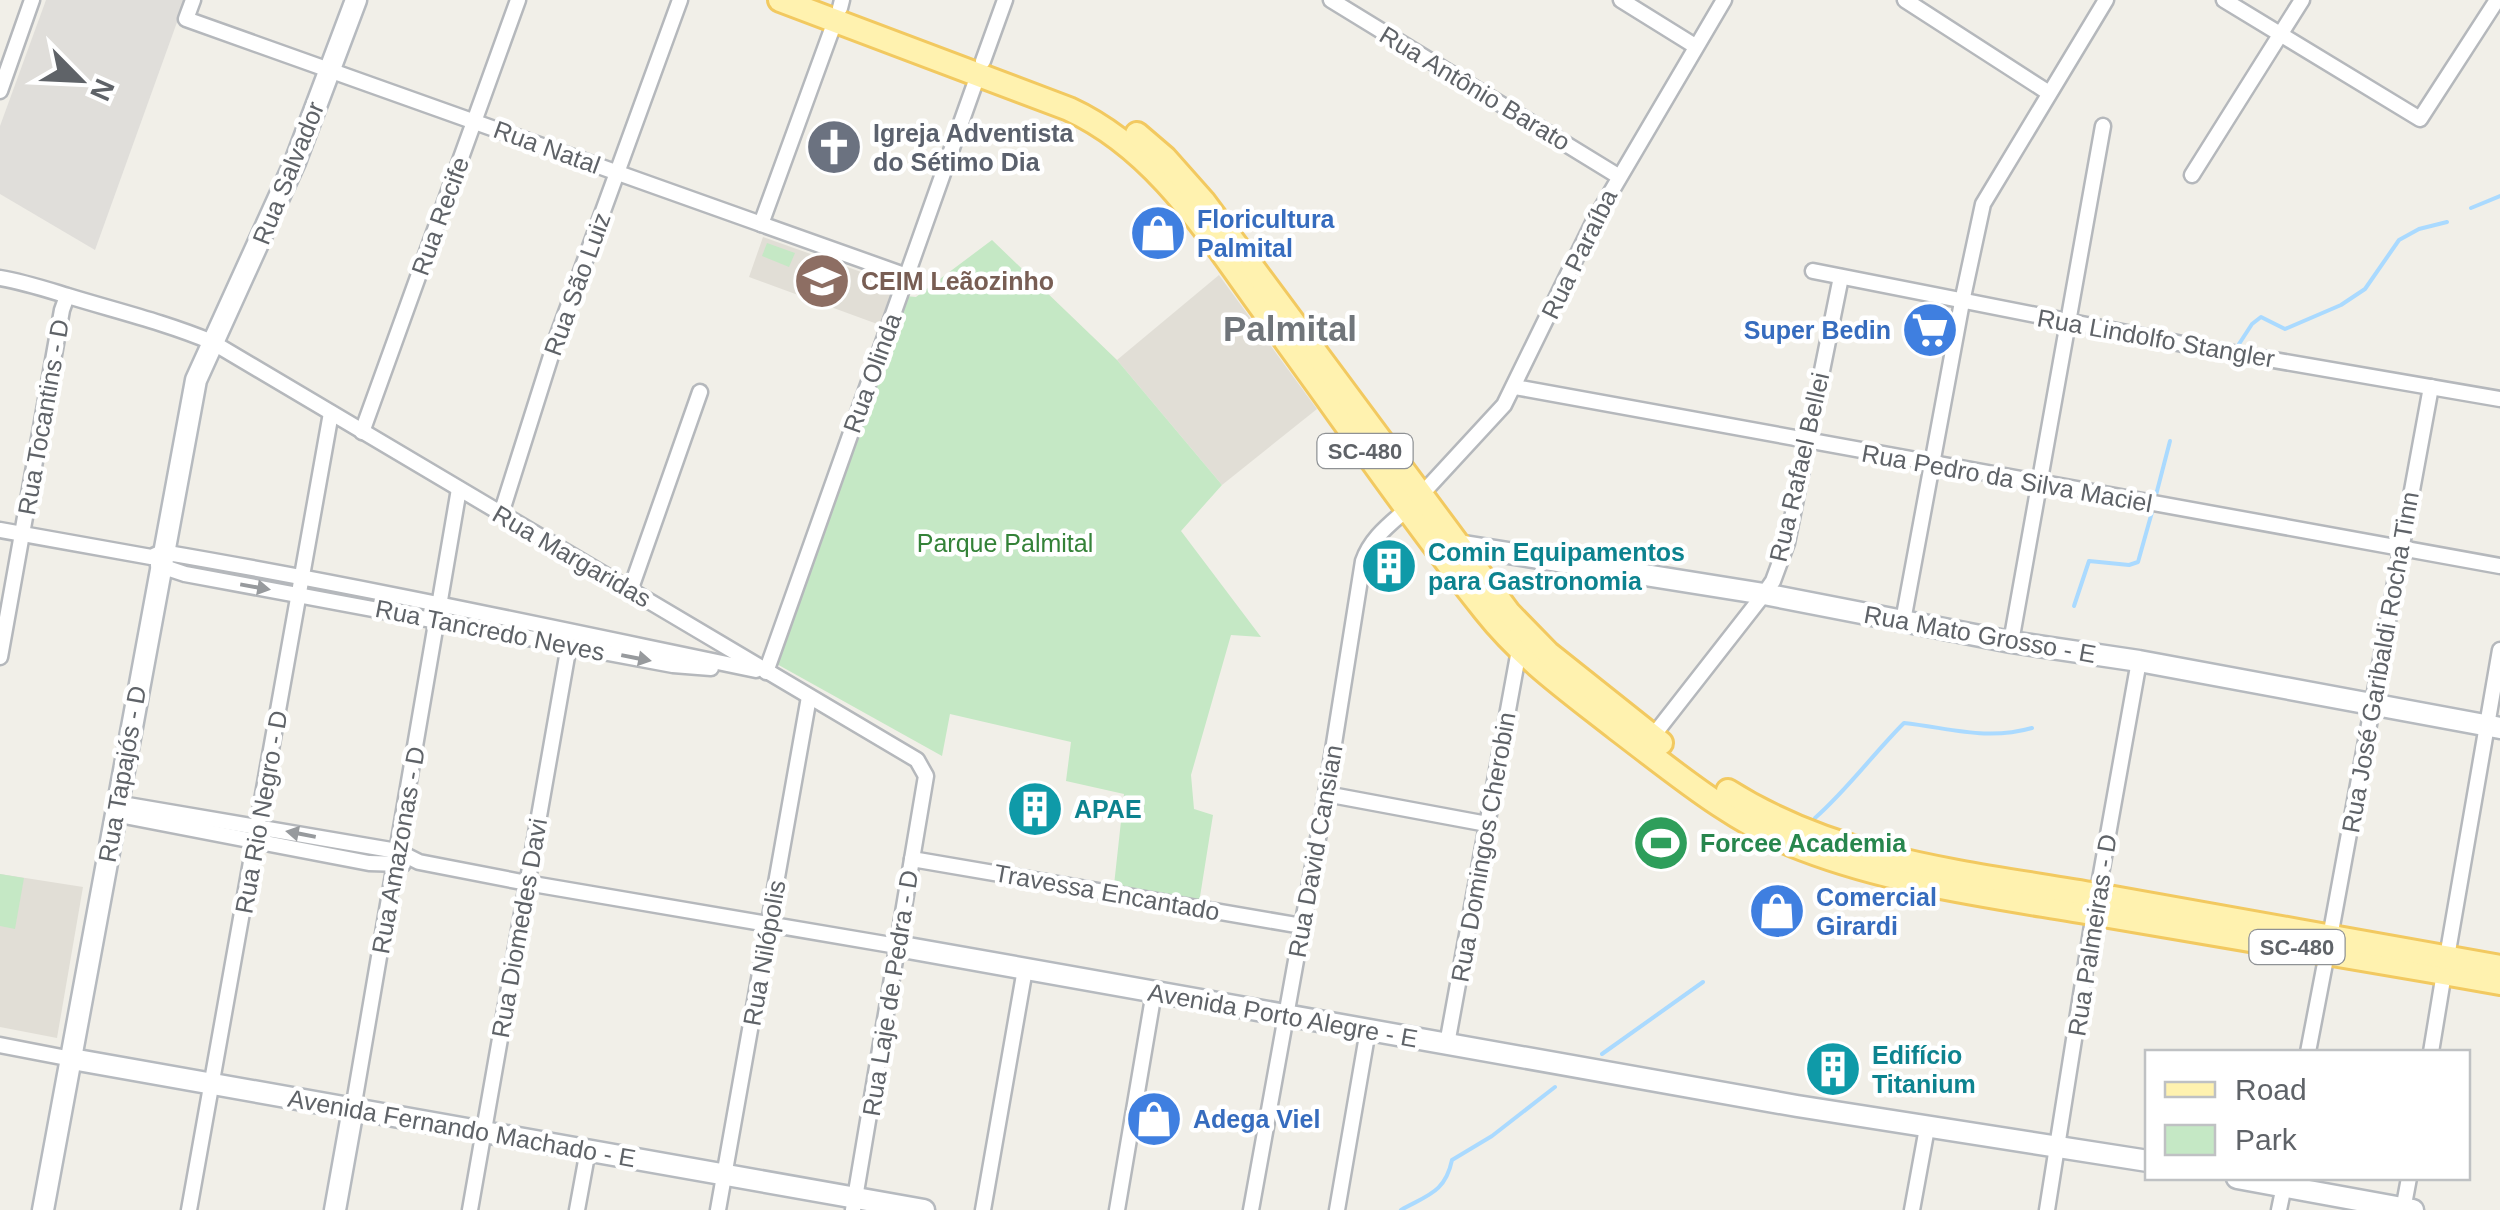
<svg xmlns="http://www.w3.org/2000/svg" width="2500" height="1210" font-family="Arial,sans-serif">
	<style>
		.industrial { fill: #e0deda }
		.education { fill: #e1ded6 }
		.green { fill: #c5e8c5 }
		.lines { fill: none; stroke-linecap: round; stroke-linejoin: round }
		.stream { stroke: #aadaff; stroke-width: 4 }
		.street-casing { stroke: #b5b8bc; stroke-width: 19 }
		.secondary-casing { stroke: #b6babf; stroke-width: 25 }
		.primary-casing { stroke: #f2c960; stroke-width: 28 }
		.street { stroke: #fff; stroke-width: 14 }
		.secondary { stroke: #fff; stroke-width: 20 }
		.primary { stroke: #fff2af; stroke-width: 22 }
		.oneway { fill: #979a9d }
		.labels { text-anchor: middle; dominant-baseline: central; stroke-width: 9; stroke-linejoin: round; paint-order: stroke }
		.shield { fill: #fff; stroke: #8f9295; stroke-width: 2.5 }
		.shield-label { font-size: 22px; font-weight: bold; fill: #5f6368 }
		.street-label { font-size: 25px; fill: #5f6368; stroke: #fff }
		.worship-label { font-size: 25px; font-weight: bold; fill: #5b616d; stroke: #fff; text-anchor: start }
		.shop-label { font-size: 25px; font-weight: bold; fill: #366cbe; stroke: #fff; text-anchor: start }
		.education-label { font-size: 25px; font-weight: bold; fill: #785e54; stroke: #fff; text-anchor: start }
		.park-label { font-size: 25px; fill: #348238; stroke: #fff }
		.culture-label { font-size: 25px; font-weight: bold; fill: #0d838f; stroke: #fff; text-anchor: start }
		.leisure-label { font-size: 25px; font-weight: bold; fill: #27864d; stroke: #fff; text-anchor: start }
		.district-label { font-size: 35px; font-weight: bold; fill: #70757a; stroke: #fff }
	</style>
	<rect width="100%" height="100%" fill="#f1efe8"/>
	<path class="industrial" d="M46,0H185L95,250L0,194V126Z"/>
	<g class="education">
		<path d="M763,237L895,284L880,325L749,277Z"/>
		<path d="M1219,275L1317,409L1222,485L1117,360Z"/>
		<path d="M0,874L83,887L57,1038L0,1027Z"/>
	</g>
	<g class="green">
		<path d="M992,240L1117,360L1222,485L1181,531L1261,637L1231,635L1191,775L1194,809L1213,815L1199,903L1114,885L1124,794L1066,781L1071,742L950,714L942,756L775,663L905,296L916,297Z"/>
		<path d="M767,243L795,253L789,267L762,256Z"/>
		<path d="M0,874L24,878L15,929L0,926Z"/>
	</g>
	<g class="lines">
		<g class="stream">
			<path d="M2471,208L2500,196"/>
			<path d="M2239,344L2252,324L2261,317L2285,329L2341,305L2365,289L2399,240L2419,229L2447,222"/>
			<path d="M2156,495L2170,441"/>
			<path d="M2074,606L2089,561L2129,565L2138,562L2152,512"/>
			<path d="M1815,818C1847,790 1873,754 1904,723C1950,728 1986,741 2032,728"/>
			<path d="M1602,1054L1703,982"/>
			<path d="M1401,1210C1427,1195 1445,1193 1452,1160L1492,1136L1555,1087"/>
		</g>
		<g class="street-casing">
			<g id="street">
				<path d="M193,0L186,19L907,276"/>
				<path d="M1331,0L1618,176"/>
				<path d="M1621,0L1695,46"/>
				<path d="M1905,0L2049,93"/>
				<path d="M2224,0L2420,119L2497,0"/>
				<path d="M840,8L842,0"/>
				<path d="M983,61L1005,0"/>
				<path d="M0,91L32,0"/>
				<path d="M2192,175L2302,0"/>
				<path d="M761,224L835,21"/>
				<path d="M1813,271L2198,347L2500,399"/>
				<path d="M0,278C24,282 45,289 68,296C117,311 164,322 212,342L917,760L926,776L853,1210"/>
				<path d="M1515,387L2500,566"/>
				<path d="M362,432L518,0"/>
				<path d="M1420,496L1504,405L1594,221L1724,0"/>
				<path d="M501,514L556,340L680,0"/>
				<path d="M0,530L151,557L162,552C361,586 558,629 756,670"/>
				<path d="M158,565L185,574L673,665L711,668"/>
				<path d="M630,591L700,392"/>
				<path d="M1903,621L1962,302L1983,204L2106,0"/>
				<path d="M2011,642L2103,126"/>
				<path d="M0,657L62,310L67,296"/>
				<path d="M766,672L978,75"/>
				<path d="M1653,736L1764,594L1773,581L1787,543L1841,277"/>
				<path d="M1326,794L1487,824"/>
				<path d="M116,803L397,851L419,862L527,883L897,946"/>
				<path d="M114,814L369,863L403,864"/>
				<path d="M912,859L1302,926"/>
				<path d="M2330,937L2431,387"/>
				<path d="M2447,957L2500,650"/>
				<path d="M1447,1044L1519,650"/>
				<path d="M0,1045L72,1059"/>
				<path d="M2308,1052L2327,953"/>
				<path d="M2431,1052L2444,973"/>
				<path d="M353,1109L459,489"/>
				<path d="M189,1210L331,413"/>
				<path d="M470,1210L569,645"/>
				<path d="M577,1210L588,1150"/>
				<path d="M718,1210L809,697"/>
				<path d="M983,1210L1025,969"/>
				<path d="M1117,1210L1154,992"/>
				<path d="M1251,1210L1326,794L1363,561C1371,538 1389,525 1407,509"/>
				<path d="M1337,1210L1368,1030"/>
				<path d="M1912,1210L1927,1128"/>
				<path d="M2047,1210L2094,913L2139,661"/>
				<path d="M2279,1210L2285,1181"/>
				<path d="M2403,1210L2409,1178"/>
			</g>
		</g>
		<g class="secondary-casing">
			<g id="secondary">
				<path d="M1458,545L1764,594L2011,642L2139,661L2500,728"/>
				<path d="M897,946L1797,1106L2148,1161"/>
				<path d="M72,1059L924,1210"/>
				<path d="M2237,1178L2413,1210"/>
				<path d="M43,1210L196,380L295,162L356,0"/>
				<path d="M335,1210L353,1109"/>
			</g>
		</g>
		<g class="primary-casing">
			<g id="primary">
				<path d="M780,0L1069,109C1160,151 1212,241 1269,318C1341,416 1409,516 1485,611C1522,658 1570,692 1617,729C1675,773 1734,823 1803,849C1897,885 1999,897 2097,914C2232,936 2366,959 2500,983"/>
				<path d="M1137,134L1165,158L1204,202L1509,613L1548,653L1661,743"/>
				<path d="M1728,791C1840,862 1969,873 2097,895C2231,919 2366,943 2500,967"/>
			</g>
		</g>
		<use href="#street" class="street"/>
		<use href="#secondary" class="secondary"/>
		<use href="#primary" class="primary"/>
	</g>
	<defs><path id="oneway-solid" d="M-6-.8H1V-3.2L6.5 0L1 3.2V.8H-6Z" transform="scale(2.5)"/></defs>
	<g class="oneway">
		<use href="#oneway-solid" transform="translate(255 587) rotate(10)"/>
		<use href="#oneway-solid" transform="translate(636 658) rotate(11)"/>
		<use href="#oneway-solid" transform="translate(301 834) rotate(-169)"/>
	</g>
	<defs>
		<g id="church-disc" transform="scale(2.875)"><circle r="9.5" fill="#6b7280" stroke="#fff"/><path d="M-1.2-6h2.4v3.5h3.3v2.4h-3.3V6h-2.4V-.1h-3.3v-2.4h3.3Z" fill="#fff"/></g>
		<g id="shop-disc" transform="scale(2.875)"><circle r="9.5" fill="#3f7fe0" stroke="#fff"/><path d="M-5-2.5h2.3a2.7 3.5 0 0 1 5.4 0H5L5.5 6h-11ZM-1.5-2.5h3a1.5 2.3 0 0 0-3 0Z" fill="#fff"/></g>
		<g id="school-disc" transform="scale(2.875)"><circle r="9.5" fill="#8d6e63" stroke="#fff"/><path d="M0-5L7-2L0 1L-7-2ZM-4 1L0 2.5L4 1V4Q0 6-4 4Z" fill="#fff"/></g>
		<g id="supermarket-disc" transform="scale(2.875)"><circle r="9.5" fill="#3f7fe0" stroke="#fff"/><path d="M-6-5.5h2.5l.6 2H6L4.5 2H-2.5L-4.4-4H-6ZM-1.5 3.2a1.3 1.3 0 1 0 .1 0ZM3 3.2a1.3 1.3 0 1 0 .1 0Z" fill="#fff"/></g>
		<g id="building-disc" transform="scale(2.875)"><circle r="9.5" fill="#0f9aa8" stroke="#fff"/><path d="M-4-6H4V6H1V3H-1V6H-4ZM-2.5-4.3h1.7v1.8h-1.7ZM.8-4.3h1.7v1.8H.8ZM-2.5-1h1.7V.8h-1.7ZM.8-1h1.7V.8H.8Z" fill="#fff"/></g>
		<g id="stadium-disc" transform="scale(2.875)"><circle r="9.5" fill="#2e9e5b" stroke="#fff"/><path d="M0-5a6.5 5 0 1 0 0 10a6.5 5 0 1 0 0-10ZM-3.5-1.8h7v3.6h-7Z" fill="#fff"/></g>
	</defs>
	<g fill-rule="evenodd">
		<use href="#church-disc" x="834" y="147"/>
		<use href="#shop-disc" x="1158" y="233"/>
		<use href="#school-disc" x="822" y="281"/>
		<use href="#supermarket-disc" x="1930" y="330"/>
		<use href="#building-disc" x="1389" y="566"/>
		<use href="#building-disc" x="1035" y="809"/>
		<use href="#stadium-disc" x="1661" y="843"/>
		<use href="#shop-disc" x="1777" y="911"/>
		<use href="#building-disc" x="1833" y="1069"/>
		<use href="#shop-disc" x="1154" y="1119"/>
	</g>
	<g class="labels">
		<g class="shield">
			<rect x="1317.5" y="434" width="95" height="34" rx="8"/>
			<rect x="2249.5" y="930" width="95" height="34" rx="8"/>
		</g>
		<g class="shield-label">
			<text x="1365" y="451">SC-480</text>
			<text x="2297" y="947">SC-480</text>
		</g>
		<g class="street-label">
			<text transform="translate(1475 88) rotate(31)">Rua Antônio Barato</text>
			<text transform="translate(547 147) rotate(20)">Rua Natal</text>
			<text transform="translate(288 173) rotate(-68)">Rua Salvador</text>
			<text transform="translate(440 216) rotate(-70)">Rua Recife</text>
			<text transform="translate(1579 254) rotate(-64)">Rua Paraíba</text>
			<text transform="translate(577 284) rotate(-70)">Rua São Luiz</text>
			<text transform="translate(2156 338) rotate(10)">Rua Lindolfo Stangler</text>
			<text transform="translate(872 373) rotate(-70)">Rua Olinda</text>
			<text transform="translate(43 417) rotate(-80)">Rua Tocantins - D</text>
			<text transform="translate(1799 467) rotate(-77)">Rua Rafael Bellei</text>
			<text transform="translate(2007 478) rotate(10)">Rua Pedro da Silva Maciel</text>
			<text transform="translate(572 556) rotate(30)">Rua Margaridas</text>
			<text transform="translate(490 630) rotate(11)">Rua Tancredo Neves</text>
			<text transform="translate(1980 634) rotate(10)">Rua Mato Grosso - E</text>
			<text transform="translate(2380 662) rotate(-80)">Rua José Garibaldi Rocha Tinn</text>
			<text transform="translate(122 774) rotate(-80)">Rua Tapajós - D</text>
			<text transform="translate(261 812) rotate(-80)">Rua Rio Negro - D</text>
			<text transform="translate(1483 847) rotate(-80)">Rua Domingos Cherobin</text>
			<text transform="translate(398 850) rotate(-80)">Rua Amazonas - D</text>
			<text transform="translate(1315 851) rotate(-80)">Rua David Cansian</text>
			<text transform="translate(1107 892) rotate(10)">Travessa Encantado</text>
			<text transform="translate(519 928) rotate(-80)">Rua Diomedes Davi</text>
			<text transform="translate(2092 935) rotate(-81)">Rua Palmeiras - D</text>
			<text transform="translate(764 953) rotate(-80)">Rua Nilópolis</text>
			<text transform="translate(890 993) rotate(-81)">Rua Laje de Pedra - D</text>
			<text transform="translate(1283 1015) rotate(10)">Avenida Porto Alegre - E</text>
			<text transform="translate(462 1128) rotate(10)">Avenida Fernando Machado - E</text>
		</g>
		<g class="worship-label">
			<text x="873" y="133">Igreja Adventista<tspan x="873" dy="29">do Sétimo Dia</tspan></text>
		</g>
		<g class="shop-label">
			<text x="1197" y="219">Floricultura<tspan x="1197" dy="29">Palmital</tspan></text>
			<text x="1891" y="330" text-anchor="end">Super Bedin</text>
			<text x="1816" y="897">Comercial<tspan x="1816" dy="29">Girardi</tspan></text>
			<text x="1193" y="1119">Adega Viel</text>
		</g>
		<g class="education-label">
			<text x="861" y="281">CEIM Leãozinho</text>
		</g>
		<g class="park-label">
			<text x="1005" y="543">Parque Palmital</text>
		</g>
		<g class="culture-label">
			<text x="1428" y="552">Comin Equipamentos<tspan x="1428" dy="29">para Gastronomia</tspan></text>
			<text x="1074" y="809">APAE</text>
			<text x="1872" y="1055">Edifício<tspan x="1872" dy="29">Titanium</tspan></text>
		</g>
		<g class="leisure-label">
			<text x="1700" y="843">Forcee Academia</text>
		</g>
		<g class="district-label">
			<text x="1290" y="328">Palmital</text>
		</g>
	</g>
	<rect x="2145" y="1050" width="325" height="130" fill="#ffffff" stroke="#bfc1c3" stroke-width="2.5"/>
	<rect x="2165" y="1082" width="50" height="15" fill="#fff2af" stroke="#bfc1c3" stroke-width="2.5"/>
	<text x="2235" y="1100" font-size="30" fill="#5f6368">Road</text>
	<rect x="2165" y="1125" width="50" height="30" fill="#c5e8c5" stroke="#bfc1c3" stroke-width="2.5"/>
	<text x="2235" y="1150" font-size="30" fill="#5f6368">Park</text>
	<g transform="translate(80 80) rotate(114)" stroke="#ffffff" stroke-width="8" paint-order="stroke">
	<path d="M0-8L18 38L0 25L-18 38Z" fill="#5f6368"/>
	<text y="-15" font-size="28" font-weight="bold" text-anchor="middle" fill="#5f6368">N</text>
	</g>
</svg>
